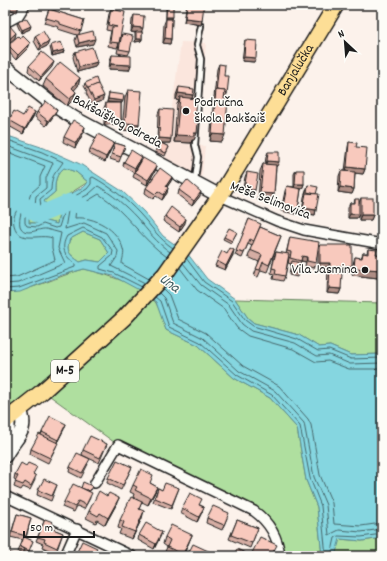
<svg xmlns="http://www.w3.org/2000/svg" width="387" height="561" font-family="Dekko,sans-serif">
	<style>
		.built { fill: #fbe6dd }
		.green { fill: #afdf9f; stroke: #667e5e }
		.water { fill: #85d6e0; stroke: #5b8c92; fill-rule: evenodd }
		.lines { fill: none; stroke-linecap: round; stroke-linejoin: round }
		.shore { stroke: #46666a; stroke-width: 1 }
		.river { stroke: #85d6e0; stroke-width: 17 }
		.lane-casing { stroke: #1c1c1c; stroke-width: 8 }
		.street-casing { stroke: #1c1c1c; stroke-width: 12 }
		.secondary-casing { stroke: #1c1c1c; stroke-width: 16 }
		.primary-casing { stroke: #1c1c1c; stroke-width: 18 }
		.lane { stroke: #fdfcf7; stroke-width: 4.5 }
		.street { stroke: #fdfcf7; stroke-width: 9 }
		.secondary { stroke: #fdfcf7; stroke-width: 13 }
		.primary { stroke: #fdde96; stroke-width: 15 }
		.wall { fill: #d5ada3; stroke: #1c1c1c }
		.shaded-wall { fill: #ae8d84; stroke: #1c1c1c }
		.building { fill: #f8c9bd; stroke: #1c1c1c }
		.poi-dot { fill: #1c1c1c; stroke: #fdfcf7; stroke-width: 1.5 }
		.labels { text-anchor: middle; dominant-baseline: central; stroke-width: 3; stroke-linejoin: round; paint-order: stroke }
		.shield { fill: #fdfcf7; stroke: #605f5e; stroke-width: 1 }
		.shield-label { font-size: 13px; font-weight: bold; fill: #1c1c1c }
		.street-label { font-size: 14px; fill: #1c1c1c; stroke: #fdfcf7 }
		.poi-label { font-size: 14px; fill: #1c1c1c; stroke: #fdfcf7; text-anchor: start }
		.water-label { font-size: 15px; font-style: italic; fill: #415d61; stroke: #fdfcf7 }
	</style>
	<rect width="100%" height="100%" fill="#fcf2eb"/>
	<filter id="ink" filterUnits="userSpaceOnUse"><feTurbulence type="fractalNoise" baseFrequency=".025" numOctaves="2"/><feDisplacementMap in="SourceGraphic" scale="8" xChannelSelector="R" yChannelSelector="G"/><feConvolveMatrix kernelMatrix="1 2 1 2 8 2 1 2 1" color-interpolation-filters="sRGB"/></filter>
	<g filter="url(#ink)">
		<path class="built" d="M181,42L206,43L198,145L205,146L201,185L164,165Z"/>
		<g class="green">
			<path d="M64,168L76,172L88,182L58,201L60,210L57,224L42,220L37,223H29V218L33,217L44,201L55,192C55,182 55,175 64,168Z"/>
			<path d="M83,232L100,239L109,253L100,262L87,260L80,262C70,255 65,251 70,239Z"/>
			<path d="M84,269C102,273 146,286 156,303C161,311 163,322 166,330L198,345L234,378L270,398L297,428L306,480L317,507L322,556H280L262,518L118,445L43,391L5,421V293C32,291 57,276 84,269Z"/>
			<path d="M235,299L382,303V354L351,355L330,346L319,347L299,335L254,323L248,318Z"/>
			<path d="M382,538V556L334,555L339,539L362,541Z"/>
		</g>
		<path class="water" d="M5,135L44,148L80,164L122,191L144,212L163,236L187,253L207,279L235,299L248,318L254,323L299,335L319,347L330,346L351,355L382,354V538L362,541L340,539L335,556H322L317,507L306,480L297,428L270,398L234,378L198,345L166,330L156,302L139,290L113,276L84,269L62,275L20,292L5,293ZM64,168L76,172L88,182L85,186L58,201L60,210L57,224L42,220L37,223H29V218L48,207L44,201L55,192C55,182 55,175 64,168ZM83,232L100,239L109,253L100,262L87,260L80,262C70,255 65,251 70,239Z"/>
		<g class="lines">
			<g class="shore">
				<path d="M5,139L42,152L63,162C55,175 52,172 51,190L40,199L41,207L25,217V223L27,226L37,227L43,224L55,228L59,227L64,211L63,203L87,189L91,184V178L93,177C111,187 126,199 140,214C152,227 158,238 173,248"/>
				<path d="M5,145L53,163L46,178V188L36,196L35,205L21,213C20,217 19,222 20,226C25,238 38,228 46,229C51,230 56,232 61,233L58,248L65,263L18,283L5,284"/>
				<path d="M5,151L45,166L40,177V185L31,193L28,202L17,210C14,215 13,220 14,225C19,245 40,233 52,238V248L55,260L17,277L5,278"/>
				<path d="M186,258L204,282L232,301L245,320L253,326L297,339L318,351L329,350L351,359L382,358"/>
				<path d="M183,263L201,285L229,305L242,324L251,331L295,343L317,356L329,355L350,364L382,363"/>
				<path d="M180,268L197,290L224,309L237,328L248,336L293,349L316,362L328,361L349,369H382"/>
				<path d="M149,279L122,264C122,259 125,254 123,249C118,229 94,216 75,218L76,208L99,194C126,211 141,239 167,257"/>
				<path d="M145,283L111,266L117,257L118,251L106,233L84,223L65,229L69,205L89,194L98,186C113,195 125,205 137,218C148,231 156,242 170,252"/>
				<path d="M5,289L19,288L75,267V264C65,256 60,248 67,236L83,228L102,237L113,251L112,256L100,266V269L114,273L142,287"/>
				<path d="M163,289L169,295L178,319L206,333L243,366L279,386L308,419L311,425L320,475L332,503L334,524L361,526L382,523"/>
				<path d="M159,293L164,298L173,323L203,338L239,371L275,391L304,423L314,477L326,505L329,535L339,530L361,532L382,529"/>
				<path d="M155,297L160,301L169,327L200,342L237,375L272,395L300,426L310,478L321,506L326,556"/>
				<path d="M331,556L335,538L338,536L361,537L382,534"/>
			</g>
			<path class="river" d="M5,193L39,215L70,202L81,206"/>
			<g class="lane-casing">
				<path id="lane" d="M195,180L198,157L195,145L201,59L197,45L201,26"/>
			</g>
			<g class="street-casing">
				<g id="street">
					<path d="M5,23L18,16L25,5"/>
					<path d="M220,196L277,221L304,230L382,244"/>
					<path d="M95,483L118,445L254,511C269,522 278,537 280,556"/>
					<path d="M5,496L132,556"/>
					<path d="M65,556L77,529"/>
				</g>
			</g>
			<g class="secondary-casing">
				<g id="secondary">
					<path d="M5,67L52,104L74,118L220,196"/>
					<path d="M8,450V419"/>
					<path d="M5,456C15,437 29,432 20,410"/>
				</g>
			</g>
			<g class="primary-casing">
				<g id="primary">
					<path id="s1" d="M5,421L43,391L124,318L165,274L220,196L336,5"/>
				</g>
			</g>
			<use href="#lane" class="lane"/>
			<use href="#street" class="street"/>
			<use href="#secondary" class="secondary"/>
			<use href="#primary" class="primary"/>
		</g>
		<g class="wall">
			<path d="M5,5H19L17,12L8,9L7,13L5,12Z"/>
			<path d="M166,5H173L172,19L171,39L170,44L163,43L164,24L166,19Z"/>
			<path d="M187,5H200L202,20L201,25L184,22L186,8Z"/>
			<path d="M49,9L84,20L79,34L93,44L77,47L75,40L77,35L58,29L59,27L44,23Z"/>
			<path d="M111,9L119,43L117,48L108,46L111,31L106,30L109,14Z"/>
			<path d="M134,15L142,32V39L141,41L135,42V33L131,32L132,20Z"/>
			<path d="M18,22L30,29L21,33L17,24Z"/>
			<path d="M122,34L130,51L128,55L117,53L120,39Z"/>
			<path d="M35,36L49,41L47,46L39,50L34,41Z"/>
			<path d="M20,38L30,43L28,48L16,60L7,50L8,45Z"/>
			<path d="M245,40L254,62L242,61L244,45Z"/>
			<path d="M51,45L64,50L63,53L52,56L50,47Z"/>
			<path d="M75,52L97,62L95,67L77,72L73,57Z"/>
			<path d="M112,55L131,65L129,70L109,69L110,60Z"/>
			<path d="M219,64L224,76L227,94L225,98L222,142L210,141L214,97L217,69Z"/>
			<path d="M29,66L52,67L39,81L28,71Z"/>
			<path d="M80,78L78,86L74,90V99L67,106L43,86L46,79Z"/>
			<path d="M85,83L102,101L92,105L86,93L87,91L84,86Z"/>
			<path d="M179,87L193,95L192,98L197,133L194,140H192L191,143L174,142L177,104L179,101L176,100V95Z"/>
			<path d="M128,90L139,124L136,131L122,130L125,97Z"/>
			<path d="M109,93L122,103H121V120L119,124L104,125V108L106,103H116L107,102Z"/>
			<path d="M160,109L170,143H161L169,147L165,156L155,152L159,143H157L158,114Z"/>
			<path d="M57,110L55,114L46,126L35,117L37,112Z"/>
			<path d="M35,112L33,117L23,134L7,125L9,120Z"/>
			<path d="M84,132L75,148L63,142L64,137Z"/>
			<path d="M349,142L356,147L365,169L363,174L355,173L354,189L352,194L338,192L339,176L341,171H345L348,147Z"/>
			<path d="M115,143L125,146L119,162L110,159Z"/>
			<path d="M112,147L105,162L89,154L90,149Z"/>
			<path d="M268,152L277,166H276L274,194L271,201L258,200L260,171L263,164H265L266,157Z"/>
			<path d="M124,162H140L134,173L123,166Z"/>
			<path d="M157,166L155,171L147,185L133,177L135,172Z"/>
			<path d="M296,170L304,184L302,189H301L298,209L296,214L281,211L285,191L287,186L294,187V174Z"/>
			<path d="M247,172L255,190L253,195L242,194L245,177Z"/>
			<path d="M172,177L171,181L167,187V193L162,200L156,196L153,199L145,193L146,188Z"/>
			<path d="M308,185L316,194V210L315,215L302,213L304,197Z"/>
			<path d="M179,190L200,196L192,206L178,195Z"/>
			<path d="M361,198L373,215L371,220H359V214L357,218H348V208L350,203H354L355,199L359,203Z"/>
			<path d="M381,208H382V232L377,231L379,213Z"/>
			<path d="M165,216L185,223L179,232L163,221Z"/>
			<path d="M249,219L260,227L281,236L267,272L261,270L258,277L254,276L259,262L248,257L252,246L248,244L242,258L235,255Z"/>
			<path d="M237,232L231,243L223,239L224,237Z"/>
			<path d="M290,237L316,263L314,268L305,266L306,262L301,261L297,277L289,275L291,264L288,263L289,257L285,276L283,281L273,279L274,274L271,273L274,257L276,252L286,254Z"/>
			<path d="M320,245L352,266L350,271H337L341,289L339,294L327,293L328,267L318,268V250Z"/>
			<path d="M368,249L376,254L381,270L378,278L352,275L353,264L355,257L361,258L363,253H367Z"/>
			<path d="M227,254L233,255L225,270L215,266L217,261Z"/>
			<path d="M64,429L57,442L56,447L48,463L30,454L31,449L41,435L42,432Z"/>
			<path d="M107,444L99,463L82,455L83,450Z"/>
			<path d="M88,464L81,478L69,472L70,467Z"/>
			<path d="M132,467L121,490L107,483L108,478Z"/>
			<path d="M15,474H34L35,480L30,490L23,487L21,490L14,487L16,480L14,479Z"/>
			<path d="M150,483L157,487L154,494L148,505L142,502L139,509L142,518L132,539L119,534L121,529L118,528L120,520L139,501L133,497L134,494L130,492L133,485Z"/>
			<path d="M57,485L51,501L37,495L38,490Z"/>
			<path d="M92,486L89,492L90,498L84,509L77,506L74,512L62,507L64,502L81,488Z"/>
			<path d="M158,488L162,490L179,488L171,509L153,502Z"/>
			<path d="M116,505L105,525L97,520L96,523L86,518L89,511Z"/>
			<path d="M200,505L204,507L202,512L197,522L180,513L182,508Z"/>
			<path d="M17,514L31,518L26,538L33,541L23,554L18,552L23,540L10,537Z"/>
			<path d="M207,518H227L222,530L206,523Z"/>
			<path d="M45,519L50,528L63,533L56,553L42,547L43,544L36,541Z"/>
			<path d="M237,520L258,528L250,548L229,539Z"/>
			<path d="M162,532L160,537L154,549L138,540L139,535Z"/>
			<path d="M165,537L189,542L183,556H168L164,554L167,547L163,544Z"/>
		</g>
		<g class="shaded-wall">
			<path d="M61,6L60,9H53L54,7Z"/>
			<path d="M166,17H173L172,19H166Z"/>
			<path d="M185,18L202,20L201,25L184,22Z"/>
			<path d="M31,26L30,29L21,33L22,30Z"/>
			<path d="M133,27L143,28L141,33L131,32Z"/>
			<path d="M16,33L15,38L5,46V43Z"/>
			<path d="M165,38L171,39L170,44L163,43Z"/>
			<path d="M95,39L93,44L77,47L79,43Z"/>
			<path d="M136,39H142L141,41L135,42Z"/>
			<path d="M49,41L47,46L39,50L41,46Z"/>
			<path d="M30,43L28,48L16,60L18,55Z"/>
			<path d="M64,50L63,53L52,56L53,53Z"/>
			<path d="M244,57L256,58L254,62L242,61Z"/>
			<path d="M54,62L52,67L39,81L41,77Z"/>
			<path d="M97,62L95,67L77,72L79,67Z"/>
			<path d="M111,64L131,65L129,70L109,69Z"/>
			<path d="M80,78L78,86L70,95L72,88Z"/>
			<path d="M76,92L74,99L67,106L70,99Z"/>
			<path d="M178,93L193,95L191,102L180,97L179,101L176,100Z"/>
			<path d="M104,96L102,101L92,105L94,100Z"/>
			<path d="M108,99L123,101L122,103L107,102Z"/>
			<path d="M57,110L55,114L46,126L48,121Z"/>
			<path d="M35,112L33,117L23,134L25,129Z"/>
			<path d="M106,120H121L119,124L104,125Z"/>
			<path d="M125,123L139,124L136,131L122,130Z"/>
			<path d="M85,127L84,132L75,148L76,143Z"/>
			<path d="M194,133H197L194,140H192L191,143L174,142L176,135Z"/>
			<path d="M212,134L225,135L222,142L210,141Z"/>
			<path d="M159,138L171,139L170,143H157Z"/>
			<path d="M114,143L112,147L105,162L106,157Z"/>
			<path d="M142,157L140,162L134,173L135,168Z"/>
			<path d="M267,161L279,162L277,166H265Z"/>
			<path d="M157,166L155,171L147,185L148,180Z"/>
			<path d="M347,167L365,169L363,174L345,172Z"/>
			<path d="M172,177L171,181L164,191L166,186Z"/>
			<path d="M295,184H304L302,189H294Z"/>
			<path d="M340,187L354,189L352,194L338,192Z"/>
			<path d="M168,188L167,193L162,200L164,195Z"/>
			<path d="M201,192L200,196L192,206L194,201Z"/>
			<path d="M260,193L274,194L271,201L258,200Z"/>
			<path d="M303,208L316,210L315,215L302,213Z"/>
			<path d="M350,214H359L357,218H348Z"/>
			<path d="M361,215H373L371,220H359Z"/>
			<path d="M186,219L185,223L179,232L180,227Z"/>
			<path d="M379,226L382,227V232L377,231Z"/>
			<path d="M234,250L233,255L225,270L226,266Z"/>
			<path d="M302,256L307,257L306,262L301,261Z"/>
			<path d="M320,263H330L328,267L318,268Z"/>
			<path d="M337,266H352L350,271H336Z"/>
			<path d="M354,268L381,270L378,278L352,275Z"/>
			<path d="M329,288L341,289L339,294L327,293Z"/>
			<path d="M66,424L64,429L56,445L58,440Z"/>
			<path d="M157,487L154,494L148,505L151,498Z"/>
			<path d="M119,498L116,505L105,525L108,518Z"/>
			<path d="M204,507L202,512L197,522L199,517Z"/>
			<path d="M144,511L142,518L132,539Z"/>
			<path d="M162,532L160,537L154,549L156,544Z"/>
			<path d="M192,535L183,556H182Z"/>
		</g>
		<g class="building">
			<path d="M5,5H9L8,8L5,7Z"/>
			<path d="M11,5H19L18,7Z"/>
			<path d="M53,5H61V6L54,7Z"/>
			<path d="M167,5H173V17H166Z"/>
			<path d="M187,5H200L204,6L202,20L185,18Z"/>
			<path d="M49,9L84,20L81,31L60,24V22L46,18Z"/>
			<path d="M111,9L125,12L119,43L110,42L112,27H117L108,25Z"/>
			<path d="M134,15L144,16L143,28L133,27Z"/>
			<path d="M26,18L31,26L22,30L18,22Z"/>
			<path d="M166,19H172L171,39L165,38Z"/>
			<path d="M9,25L16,33L5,43V28Z"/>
			<path d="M43,31L49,41L41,46L35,36Z"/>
			<path d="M93,31L95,39L79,43L77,35Z"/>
			<rect x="136" y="32" width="6" height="7"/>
			<path d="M122,34L133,36L130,51L119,49Z"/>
			<path d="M22,35L30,43L18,55L8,45L18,36L20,38Z"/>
			<path d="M245,40L257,41L256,58L244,57Z"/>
			<path d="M61,42L64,50L53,53L51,45Z"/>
			<path d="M92,47L97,62L79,67L75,52Z"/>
			<path d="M42,52L54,62L41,77L29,66Z"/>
			<path d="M112,55L131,56V65L111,64Z"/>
			<path d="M60,62L80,78L72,88L76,92L70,99L46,79Z"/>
			<path d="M219,64L225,65L224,76H229L227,94L225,93V91L216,90V92Z"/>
			<path d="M96,78L98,84L88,89L85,83Z"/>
			<path d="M98,84L104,96L94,100L88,88Z"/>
			<path d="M179,87L194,89L193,95L178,93Z"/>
			<path d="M128,90L142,91L139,124L125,123Z"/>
			<path d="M216,90L225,91L224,99H228L225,135L212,134Z"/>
			<path d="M109,93L124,95L123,101L108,99Z"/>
			<path d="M180,97L197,99L195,122L198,123L197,133H194V136L176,135Z"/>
			<path d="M46,101L57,110L48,121L37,112Z"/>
			<rect x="106" y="103" width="15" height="17"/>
			<path d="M28,108L35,112L25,129L9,120L14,111L23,116Z"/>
			<path d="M160,109L173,110L171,139L159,138Z"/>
			<path d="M73,120L85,127L76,143L64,137Z"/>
			<path d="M98,134L114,143L106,157L90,149Z"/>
			<path d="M159,142L169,147L166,153L156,149Z"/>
			<path d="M349,142L357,143L356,147L367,148L365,169L347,167Z"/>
			<path d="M115,143L125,146L121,157L112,154Z"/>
			<path d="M131,150L142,157L135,168L124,162Z"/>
			<path d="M268,152H279V162L267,161Z"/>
			<path d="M143,158L157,166L148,180L135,172Z"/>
			<path d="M263,164L276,165L274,194L260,193Z"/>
			<path d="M160,168L172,177L166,186L168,188L164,195L158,191L155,194L146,188Z"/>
			<path d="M296,170H304V184H295Z"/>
			<path d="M341,171L355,172L354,189L340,187Z"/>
			<path d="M247,172L258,174L255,190L244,189Z"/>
			<path d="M187,180L201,192L194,201L179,190Z"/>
			<path d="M308,185L318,187L316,194L307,192Z"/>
			<path d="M287,186L301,189L298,209L283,206Z"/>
			<path d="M306,193L319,194L316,210L303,208Z"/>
			<rect x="361" y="198" width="12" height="17"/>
			<path d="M355,199H359V214H350V203H355Z"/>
			<path d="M171,207L186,219L180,227L165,216Z"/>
			<path d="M381,208H382V227L379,226Z"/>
			<path d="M249,219L261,224L254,241L250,239L244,253L236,251Z"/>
			<path d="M260,227L281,236L269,265L263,262L260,270L256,269L262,255L250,250Z"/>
			<path d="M229,228L237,232L232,241L224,237Z"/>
			<path d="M290,237L319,242L316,263L307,261V257L302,256L301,261L290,258L291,252L287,251Z"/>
			<path d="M320,245H352V266H337V273H342L341,289L329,288L330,263H320Z"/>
			<path d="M230,248L234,250L226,266L217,261L222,251L227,254Z"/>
			<path d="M368,249L377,250L376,254L382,255L381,270L354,268L355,257L362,258L363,253L368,254Z"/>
			<path d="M276,252L289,254L285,276L275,274L276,269L272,268Z"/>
			<path d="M292,261L300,263L297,274L290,273Z"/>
			<path d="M50,416L66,424L58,440L42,432Z"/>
			<path d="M39,434L58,443L50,458L31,449Z"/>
			<path d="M90,436L107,444L100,458L83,450Z"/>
			<path d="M77,453L90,459L82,473L70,467Z"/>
			<path d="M117,460L132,467L123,485L108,478Z"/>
			<path d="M21,463L26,466L28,463L37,467L33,474L36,476L31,486L25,482L23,485L15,482L18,476L15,474Z"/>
			<path d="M141,469L153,475L150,483L157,487L151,498L135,490L137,487L133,485Z"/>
			<path d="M44,479L57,485L52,496L38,490Z"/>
			<path d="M83,482L92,486L90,491L81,488Z"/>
			<path d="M165,483L179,488L172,505L155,498L158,488L162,490Z"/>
			<path d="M73,484L92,493L86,505L78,501L75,507L64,502Z"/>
			<path d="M99,491L107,496L109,493L119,498L108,518L100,513L98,516L89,511Z"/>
			<path d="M190,493L202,499L199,505L204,507L199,517L182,508Z"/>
			<path d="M131,497L142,502L139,509L144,511L135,532L122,527L124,522L120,520Z"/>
			<path d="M213,506L229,513L224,525L207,518Z"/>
			<path d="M17,514L31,518L26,536L12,532Z"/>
			<path d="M45,519L53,522L50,528L63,533L57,548L44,542L45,539L38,537Z"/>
			<path d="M237,520L258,528L252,543L231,535Z"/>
			<path d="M146,523L162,532L156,544L139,535Z"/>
			<path d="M171,525L192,535L183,554L167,547L170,540L165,537Z"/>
			<path d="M24,537L33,541L29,551L20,547Z"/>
			<path d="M260,537L277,545L271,556H252L251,555Z"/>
			<path d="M82,541L97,548L92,556H75Z"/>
			<path d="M193,544L217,555L216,556H193L188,554Z"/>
			<path d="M25,549L35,554L34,556H22Z"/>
			<path d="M237,549L249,555L248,556H233Z"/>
			<path d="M5,551L13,554V556H5Z"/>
		</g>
	</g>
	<g class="poi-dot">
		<circle cx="186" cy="111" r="4"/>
		<circle cx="365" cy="270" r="4"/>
	</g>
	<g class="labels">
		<rect class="shield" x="51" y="360" width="28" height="22" rx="3"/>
		<g class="shield-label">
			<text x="65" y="371">M-5</text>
		</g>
		<g class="street-label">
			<text stroke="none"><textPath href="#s1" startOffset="460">Banjalučka</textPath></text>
			<text transform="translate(117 122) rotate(28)">Bakšaiškog odreda</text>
			<text transform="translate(270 201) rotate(21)">Meše Selimovića</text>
		</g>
		<g class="poi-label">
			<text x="194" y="103">Područna<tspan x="194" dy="16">škola Bakšaiš</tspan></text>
			<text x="357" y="270" text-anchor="end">Vila Jasmina</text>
		</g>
		<g class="water-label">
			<text transform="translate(169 284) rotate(36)">Una</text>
		</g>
	</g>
	<rect width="387" height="561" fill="none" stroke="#fdfcf7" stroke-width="20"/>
	<rect x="10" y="10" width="367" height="541" fill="none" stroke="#1c1c1c" stroke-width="1.5" filter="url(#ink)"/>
	<g transform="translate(345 42) rotate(334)" stroke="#fdfcf7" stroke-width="3" paint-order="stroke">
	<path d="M0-3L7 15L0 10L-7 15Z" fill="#1c1c1c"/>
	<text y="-6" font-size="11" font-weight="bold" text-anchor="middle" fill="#1c1c1c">N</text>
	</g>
	<path d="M24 531v6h70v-6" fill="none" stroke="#1c1c1c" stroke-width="2"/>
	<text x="30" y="531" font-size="12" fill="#1c1c1c" stroke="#fdfcf7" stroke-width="3" paint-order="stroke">50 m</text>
</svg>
